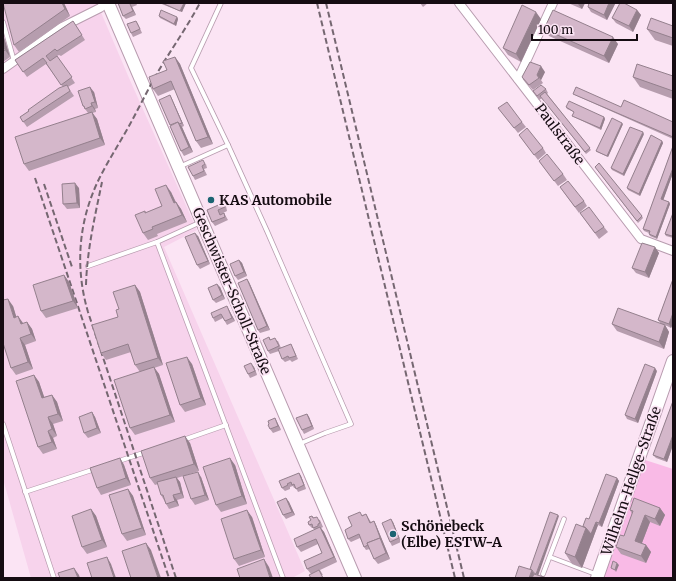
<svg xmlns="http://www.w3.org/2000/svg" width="676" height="581" font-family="Merriweather,serif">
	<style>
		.built { fill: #f7d3ec }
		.green { fill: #f9bae6 }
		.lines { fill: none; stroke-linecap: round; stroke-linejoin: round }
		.lane-casing { stroke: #b89caf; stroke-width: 5.5 }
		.street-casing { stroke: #b89caf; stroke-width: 10 }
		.secondary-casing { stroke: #b89caf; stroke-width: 14 }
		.lane { stroke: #fff; stroke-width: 4 }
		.street { stroke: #fff; stroke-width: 8 }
		.secondary { stroke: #fff; stroke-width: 12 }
		.rail { stroke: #756771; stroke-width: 2; stroke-dasharray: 6 3; stroke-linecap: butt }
		.wall { fill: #b69dae }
		.shaded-wall { fill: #94808d }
		.building { fill: #d4b7ca; stroke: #94808d }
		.poi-dot { fill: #1b6472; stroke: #fbe4f4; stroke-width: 1.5 }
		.labels { text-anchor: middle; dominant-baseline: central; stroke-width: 3.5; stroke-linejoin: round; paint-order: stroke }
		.street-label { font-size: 14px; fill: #150c12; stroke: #fbe4f4 }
		.poi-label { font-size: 14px; font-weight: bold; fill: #150c12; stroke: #fbe4f4; text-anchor: start }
	</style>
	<rect width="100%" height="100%" fill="#fbe4f4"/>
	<path class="built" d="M3,3H97L129,78L197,230L164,247L305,571L294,577V578H31L3,479Z"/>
	<path class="green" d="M642,459L673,469V578H602Z"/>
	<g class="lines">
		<g class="lane-casing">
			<g id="lane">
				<path d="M3,22L14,61"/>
				<path d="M228,145L267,231L351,424L325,433L299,444"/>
				<path d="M179,167L228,145L191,68L221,3"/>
				<path d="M157,242L283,578"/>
				<path d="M88,266L157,242L201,222"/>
				<path d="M3,424L54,578"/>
				<path d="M183,440L226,425"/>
				<path d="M116,462L146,452"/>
				<path d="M25,492L95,469"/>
				<path d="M550,557L598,575"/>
				<path d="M543,574L564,519"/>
			</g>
		</g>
		<g class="street-casing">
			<g id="street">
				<path d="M459,3L641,239L673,251"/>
				<path d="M3,69L62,27L100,8L107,3"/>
				<path d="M518,79L553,3"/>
			</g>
		</g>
		<g class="secondary-casing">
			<g id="secondary">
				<path d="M108,3L355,578"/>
				<path d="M597,578L673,361"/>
			</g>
		</g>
		<use href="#lane" class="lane"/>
		<use href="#street" class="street"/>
		<use href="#secondary" class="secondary"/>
		<g class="rail">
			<path d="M317,3L455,578"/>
			<path d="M326,3L464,578"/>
			<path d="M35,178L169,578"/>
			<path d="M44,184L72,267"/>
			<path d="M86,285C87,250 95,216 102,182"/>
			<path d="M176,578L88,312C75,268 78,222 99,179C108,161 119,144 129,126C140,106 150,85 162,65C175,44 188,25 200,3"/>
		</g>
	</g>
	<g class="wall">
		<path d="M64,3L70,16L19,52L14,45Z"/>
		<path d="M118,3H136L137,5L132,7L136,15L126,19L123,16Z"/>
		<path d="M159,3H186L182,12Z"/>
		<path d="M420,3H428L423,7Z"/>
		<path d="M568,3H585L582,9Z"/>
		<path d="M615,4L607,20L591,12L588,7Z"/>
		<path d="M637,10L641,15L633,32L616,23L612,18Z"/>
		<path d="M159,16L177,17L178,19L176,26L160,18Z"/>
		<path d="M541,19L521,62L508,55L503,48Z"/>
		<path d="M73,21L85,40L61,56L59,55L57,56L75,83L68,87L74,96L27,127L20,117L63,87L46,64L27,77L15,60Z"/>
		<path d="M136,21L138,24L142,33L133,37L131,33Z"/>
		<path d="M673,26V46L655,40L647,29Z"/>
		<path d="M544,29L618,44L609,63L549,36Z"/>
		<path d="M3,34L10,57L3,62Z"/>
		<path d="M175,57L180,64L213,144L201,148L196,141L175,89L158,96L153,89Z"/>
		<path d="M545,72L541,80L543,83L533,90L522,77Z"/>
		<path d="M673,76V99L640,87L633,77Z"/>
		<path d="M546,89L548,93L547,94L591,150L586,154L542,98L539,100L533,91Z"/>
		<path d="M94,92L98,108L95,109L96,112L92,113L97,119L105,145L29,171L24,164L88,113L83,106Z"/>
		<path d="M573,94L673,122V139L575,95Z"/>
		<path d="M170,95L172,99L184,126L182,127L193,152L184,156L181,151Z"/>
		<path d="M566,107L604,117L605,119L601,130L574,117L572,116L574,112L567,109Z"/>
		<path d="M498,108L522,122L526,127L518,133Z"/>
		<path d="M623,124L608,157L597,152L596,151Z"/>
		<path d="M644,134L624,176L612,170L611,168Z"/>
		<path d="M519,135L543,148L546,153L538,160Z"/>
		<path d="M662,141L663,143L640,196L628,190L627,188Z"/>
		<path d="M673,146V173L663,200L669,202L670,204L657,239L650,236L649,234V233L644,231L643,229Z"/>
		<path d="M539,161L563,174L567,180L558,186Z"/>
		<path d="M206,164L207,168L204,169L207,175L195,180L193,176L188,167Z"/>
		<path d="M596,168L642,216L643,218L638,223Z"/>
		<path d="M560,187L584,201L587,206L579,213Z"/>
		<path d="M79,188L80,208L67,209L63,204Z"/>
		<path d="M171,192L176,202L181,209L187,222L157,234L158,236L148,240L143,233L145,211L146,213L162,206Z"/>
		<path d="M226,206L227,211L221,214L224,213L228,220L215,226L212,222L207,210Z"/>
		<path d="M580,213L604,227L608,232L599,239Z"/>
		<path d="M673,213V238L666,236L665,234Z"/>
		<path d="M198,236L210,264L200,269L197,265Z"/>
		<path d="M655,247L659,253L649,278L636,273L632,268Z"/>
		<path d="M239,260L242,263L247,276L238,280L235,276Z"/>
		<path d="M64,275L69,282L78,308L46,318L41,311Z"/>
		<path d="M673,279V324L671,328L665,325L669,332L664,349L617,331L612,324H661L658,320Z"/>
		<path d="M249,282L270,330L260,333L258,330Z"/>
		<path d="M135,285L140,292L163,365L154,368L159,374L175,422L135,435L130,428L140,372L135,365L131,352L106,360L101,353L118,317L119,309Z"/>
		<path d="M220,287L225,299L216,303L213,300Z"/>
		<path d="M13,306L16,317L23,324L27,322L32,329L36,341L25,345L33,369L16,375L11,368Z"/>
		<path d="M229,310L235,321L227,325L223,318L215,322L213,318Z"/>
		<path d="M269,337L271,340L278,341L281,348H293L298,359L292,362L290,360L285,362L282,359L279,351L270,354L268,351Z"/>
		<path d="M192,364L206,405L185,412L180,405Z"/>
		<path d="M254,367L257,375L250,378L248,374Z"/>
		<path d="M657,371L638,423L627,419L625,415Z"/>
		<path d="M34,375L39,382L44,397L52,395L57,402L63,421L53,424L57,436L53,438L57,449L43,454L38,447Z"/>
		<path d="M673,401V445L667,462L656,458L653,455Z"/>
		<path d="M92,412L95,417L101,433L88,438L84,433Z"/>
		<path d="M307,414L309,417L314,429L304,434L302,430Z"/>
		<path d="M275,418L281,430L273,433L270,429L269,424Z"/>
		<path d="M190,443L199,471L177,478L180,482L184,498L177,500L179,506L169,509L161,495L158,484L155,485L150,478Z"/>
		<path d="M120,458L124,465L131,485L101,495L97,488Z"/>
		<path d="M235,465L247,504L221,512L216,505Z"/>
		<path d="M299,473L301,476L306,489L298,492L296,488H294L293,486L290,487V489L285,491L282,488Z"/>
		<path d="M201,477L209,500L195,505L191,499Z"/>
		<path d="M617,478L619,481L602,527L598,525L582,568L572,564L565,553L583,526L589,519Z"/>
		<path d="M128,489L133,496L146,535L127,541L122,534Z"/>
		<path d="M286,498L289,502L295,515L286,519L283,515Z"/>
		<path d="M660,508L665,515L660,526L650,522L642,543L646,545L651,552L646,563L621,554L616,547L624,536L632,514L630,510Z"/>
		<path d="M91,509L96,516L107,547L87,554L82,547Z"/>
		<path d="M366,514L371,522L374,521L376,525L390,559L378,564L374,559L370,549L366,550L364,547L360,538L351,542L348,539L352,526L362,515Z"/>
		<path d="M312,516L314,518L320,520L323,527L321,528L324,532L337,562L320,570L323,575L311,574L307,569L322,553L318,544L301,552L297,547L315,530L313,528H312L309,525Z"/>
		<path d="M252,517L265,557L239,566L234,559Z"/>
		<path d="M393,522L401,542L392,546L390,542Z"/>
	</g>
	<g class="shaded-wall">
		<path d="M62,3H64L70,16L65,9Z"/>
		<path d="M184,3H186L182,12L180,11Z"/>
		<path d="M579,3H585L582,9L578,4Z"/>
		<path d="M609,3H615V4L607,20L604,15Z"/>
		<path d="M130,4L132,7L136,15L133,11Z"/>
		<path d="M637,10L641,15L633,32L629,26Z"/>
		<path d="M536,12L541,19L521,62L516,54Z"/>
		<path d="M177,17L178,19L176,26L174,24Z"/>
		<path d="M3,34L10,57L5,50L3,44Z"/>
		<path d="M613,37L618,44L609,63L604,56Z"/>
		<path d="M175,57L180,64L213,144L208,137Z"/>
		<path d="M541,66L545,72L541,80L537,75Z"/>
		<path d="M90,87L94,92L98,108L95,102Z"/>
		<path d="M170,95L172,99L184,126L182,123Z"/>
		<path d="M91,103L95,109L96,112L92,106Z"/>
		<path d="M92,112L97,119L105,145L100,138Z"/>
		<path d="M604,117L605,119L601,130L600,128Z"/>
		<path d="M178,122L182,127L193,152L189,147Z"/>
		<path d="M622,123L623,124L608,157L607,156Z"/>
		<path d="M643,132L644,134L624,176L623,174Z"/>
		<path d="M662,141L663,143L640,196L639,194Z"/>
		<path d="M673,168V173L663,201L661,199Z"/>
		<path d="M75,183L79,188L80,208L77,203Z"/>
		<path d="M166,185L171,192L179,210L174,203Z"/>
		<path d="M176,202L181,209L187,222L182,215Z"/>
		<path d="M669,202L670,204L657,239L656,237Z"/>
		<path d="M195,233L198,236L210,264L208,261Z"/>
		<path d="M655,247L659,253L649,278L645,272Z"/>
		<path d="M239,260L242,263L247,276L244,272Z"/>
		<path d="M64,275L69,282L78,308L73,301Z"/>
		<path d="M247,279L249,282L270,330L267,326Z"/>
		<path d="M217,284L220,287L225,299L222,295Z"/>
		<path d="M135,285L140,292L163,365L158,358Z"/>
		<path d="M8,299L13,306L19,325L14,318Z"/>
		<path d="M227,306L229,310L235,321L232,318Z"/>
		<path d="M673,313V324L671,328L669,324Z"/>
		<path d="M18,316L23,323L21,324Z"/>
		<path d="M27,322L32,329L36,341L31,334Z"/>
		<path d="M665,325L669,332L664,349L659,342Z"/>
		<path d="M20,338L25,345L33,369L28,362Z"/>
		<path d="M187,357L192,364L206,405L201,398Z"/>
		<path d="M251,363L254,367L257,375Z"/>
		<path d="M154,367L159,374L175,422L170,415Z"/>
		<path d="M655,368L657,371L638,423L635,419Z"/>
		<path d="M34,375L39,382L47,405L42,398Z"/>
		<path d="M52,395L57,402L63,421L58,414Z"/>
		<path d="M92,412L95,417L101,433L97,428Z"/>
		<path d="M307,414L309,417L314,429L312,426Z"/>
		<path d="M48,417L53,424L57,436L52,429Z"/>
		<path d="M275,418L281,430L278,426Z"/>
		<path d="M48,431L53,438L57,449L52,442Z"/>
		<path d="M673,435V445L667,462L664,459Z"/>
		<path d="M185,436L190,443L199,471L194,464Z"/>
		<path d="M120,458L124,465L131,485L126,478Z"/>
		<path d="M230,458L235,465L247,504L242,496Z"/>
		<path d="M198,472L201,477L209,500L205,495Z"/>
		<path d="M299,473L301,476L306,489L304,485Z"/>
		<path d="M176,477L180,482L184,498L181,493Z"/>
		<path d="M617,478L619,481L602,527L599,523Z"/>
		<path d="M128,489L133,496L146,535L142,528Z"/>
		<path d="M173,495L177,500L179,506L175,501Z"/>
		<path d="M286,498L289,502L295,515L292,512Z"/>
		<path d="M660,508L665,515L660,526L655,519Z"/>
		<path d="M91,509L96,516L107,547L102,540Z"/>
		<path d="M247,510L252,517L265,557L261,550Z"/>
		<path d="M558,515L559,516L538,576L536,574Z"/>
		<path d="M645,515L650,522L640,548L635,541Z"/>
		<path d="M391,519L393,522L401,542L399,538Z"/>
		<path d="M374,521L376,525L390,559L386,553Z"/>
		<path d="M596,522L598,525L582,568L575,557L586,528Z"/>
		<path d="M320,527L324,532L337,562L334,557Z"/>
		<path d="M146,543L151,550L161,578H158Z"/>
		<path d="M646,545L651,552L646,563L641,556Z"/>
		<path d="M107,557L111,564L116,578H114Z"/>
		<path d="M264,559L269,567L273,578H270Z"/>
		<path d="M617,563L619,565L616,572L615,570Z"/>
		<path d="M74,568L79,575L80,578H78Z"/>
		<path d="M532,570L536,577V578H529Z"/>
	</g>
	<g class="building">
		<path d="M3,3H62L65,9L14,45Z"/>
		<path d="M118,3H132L130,4L133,11L123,16Z"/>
		<path d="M162,3H184L180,11Z"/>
		<path d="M589,3H609L604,15L588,7Z"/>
		<path d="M620,3H624L637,10L629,26L612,18Z"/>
		<path d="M522,5L536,12L516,54L503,48Z"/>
		<path d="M161,10L177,17L174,24L159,16Z"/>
		<path d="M553,10L613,37L604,56L544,29Z"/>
		<path d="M651,18L673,26V38L647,29Z"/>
		<path d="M73,21L82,35L57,51L55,49L46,56L50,61L57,56L72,77L61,85L46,63H47L43,58L23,72L15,60Z"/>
		<path d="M136,21L140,29L131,33L127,24Z"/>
		<path d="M3,44L5,50L3,52Z"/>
		<path d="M175,57L208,137L196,141L171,81L153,89L149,77L167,70L163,61Z"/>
		<path d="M530,62L541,66L537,75L539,78L529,85L522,77Z"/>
		<path d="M637,64L673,76V91L633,77Z"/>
		<path d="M67,85L70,91L23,122L20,117L29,111L28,110L59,88Z"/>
		<path d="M541,85L546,89L537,96L533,91Z"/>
		<path d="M90,87L95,102L91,103L92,106L85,109L84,106H83L78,91Z"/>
		<path d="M576,87L621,107L624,100L673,122V137L573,94Z"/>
		<path d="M545,92L590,148L585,152L540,96Z"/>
		<path d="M170,95L182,123L179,124L178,122L170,125L159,100Z"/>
		<path d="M569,101L604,117L600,128L572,116L574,112L566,107Z"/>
		<path d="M507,102L522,122L514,128L498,108Z"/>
		<path d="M92,112L100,138L24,164L15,137Z"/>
		<path d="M612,118L622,123L607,156L596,151Z"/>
		<path d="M178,122L189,147L181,151L170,126Z"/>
		<path d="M630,127L643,132L623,174L611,168Z"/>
		<path d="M527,128L543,148L534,155L519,135Z"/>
		<path d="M651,135L662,141L639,194L627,188Z"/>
		<path d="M673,146V168L661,199L669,202L656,237L649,234L650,231L643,229Z"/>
		<path d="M547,154L563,174L554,181L539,161Z"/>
		<path d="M203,160L205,164L202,166L204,171L193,176L188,167Z"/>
		<path d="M599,163L642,216L637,221L595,167Z"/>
		<path d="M568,181L584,201L575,207L560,187Z"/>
		<path d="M75,183L77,203L63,204L62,184Z"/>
		<path d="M166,185L174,203L176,202L182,215L152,227L153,229L143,233L135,215L145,211V213L162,206L155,189Z"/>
		<path d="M223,203L225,207L218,210L220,215L224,213L225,217L212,222L207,210Z"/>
		<path d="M589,207L604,227L595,233L580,213Z"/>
		<path d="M673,213V234L672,236L665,234Z"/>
		<path d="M195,233L208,261L197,265L185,237Z"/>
		<path d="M642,243L655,247L645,272L632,268Z"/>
		<path d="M239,260L244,272L235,276L230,264Z"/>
		<path d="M64,275L73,301L41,311L33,285Z"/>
		<path d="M247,279L267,326L258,330L238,283Z"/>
		<path d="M673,279V313L669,324L658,320Z"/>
		<path d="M217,284L222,295L213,300L208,288Z"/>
		<path d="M135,285L158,358L135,365L128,344L101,353L92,325L118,317L116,310L119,309L113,292Z"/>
		<path d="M8,299L14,318L18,316L21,324L27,322L31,334L20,338L28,362L11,368L3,343V300Z"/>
		<path d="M227,306L232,318L225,321L221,314L213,318L211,313Z"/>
		<path d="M618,308L665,325L659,342L612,324Z"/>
		<path d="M269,337L270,340L275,338L279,346L268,351L263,340Z"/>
		<path d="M291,344L296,356L289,358L288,356L282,359L278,349Z"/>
		<path d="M187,357L201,398L180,405L166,363Z"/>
		<path d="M251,363L255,371L248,374L244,366Z"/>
		<path d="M645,364L655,368L635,419L625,415Z"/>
		<path d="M154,367L170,415L130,428L114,380Z"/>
		<path d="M34,375L42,398L52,395L58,414L48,417L52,429L48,431L52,442L38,447L16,381Z"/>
		<path d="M673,401V435L664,459L653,455Z"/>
		<path d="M92,412L97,428L84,433L79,417Z"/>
		<path d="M307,414L312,426L302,430L296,418Z"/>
		<path d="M275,418L278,426L270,429L268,425L269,424L268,421Z"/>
		<path d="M185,436L194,464L150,478L141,451Z"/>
		<path d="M120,458L126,478L97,488L90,468Z"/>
		<path d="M230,458L242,496L216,505L203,467Z"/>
		<path d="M198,472L205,495L191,499L183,476Z"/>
		<path d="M299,473L304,485L296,489L294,484L292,485L291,482L287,484L288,485L282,488L279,481Z"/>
		<path d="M606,474L617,478L599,523L596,522L591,534L586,528L583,526L586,518L589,519Z"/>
		<path d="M176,477L181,493L173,495L175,501L166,504L163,495H161L157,482Z"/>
		<path d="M128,489L142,528L122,534L109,495Z"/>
		<path d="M286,498L292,512L283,515L277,502Z"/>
		<path d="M634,498L660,508L655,519L645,515L635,541L646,545L641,556L616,547L620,535L624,536L633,511L630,510Z"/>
		<path d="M91,509L102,540L82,547L72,516Z"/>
		<path d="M247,510L261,550L234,559L221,519Z"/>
		<path d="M360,512L362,516L366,514L370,523L374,521L381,540L380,538L367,543L368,545L364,547L359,534L348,539L345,530L352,526L348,517Z"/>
		<path d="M550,512L558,515L536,574L534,573L532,570L530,569Z"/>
		<path d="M312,516L313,518L317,517L320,523L318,524V526L313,528L312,524L309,525L308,522L311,520L309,517Z"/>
		<path d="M391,519L399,538L390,542L382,523Z"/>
		<path d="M576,524L586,528L575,557L565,553Z"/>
		<path d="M320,527L334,557L307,569L304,561L322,553L316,539L297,547L294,539Z"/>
		<path d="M380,538L386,553L374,559L367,543Z"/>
		<path d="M146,543L158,578H131L122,551Z"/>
		<path d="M107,557L114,578H92L87,563Z"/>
		<path d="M264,559L270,578H240L237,569Z"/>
		<path d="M613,561L617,563L615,570L611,568Z"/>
		<path d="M519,566L532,570L529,578H515Z"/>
		<path d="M74,568L78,578H60L58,573Z"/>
		<path d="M319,570L323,578H311L309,575Z"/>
		<path d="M534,574L547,578H532Z"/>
	</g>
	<g class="poi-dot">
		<circle cx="211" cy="200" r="4"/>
		<circle cx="393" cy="534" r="4"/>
	</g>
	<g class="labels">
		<g class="street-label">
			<text transform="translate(560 134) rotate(53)">Paulstraße</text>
			<text transform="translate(232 291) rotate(67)">Geschwister-Scholl-Straße</text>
			<text transform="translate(631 481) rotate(-71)">Wilhelm-Hellge-Straße</text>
		</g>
		<g class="poi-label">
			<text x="219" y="200">KAS Automobile</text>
			<text x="401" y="526">Schönebeck<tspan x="401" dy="16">(Elbe) ESTW-A</tspan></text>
		</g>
	</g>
	<rect width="676" height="581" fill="none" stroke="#150c12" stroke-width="8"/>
	<path d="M532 34v6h105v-6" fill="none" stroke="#150c12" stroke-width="2"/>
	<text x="538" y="34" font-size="12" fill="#150c12" stroke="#fbe4f4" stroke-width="3" paint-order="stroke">100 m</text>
</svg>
